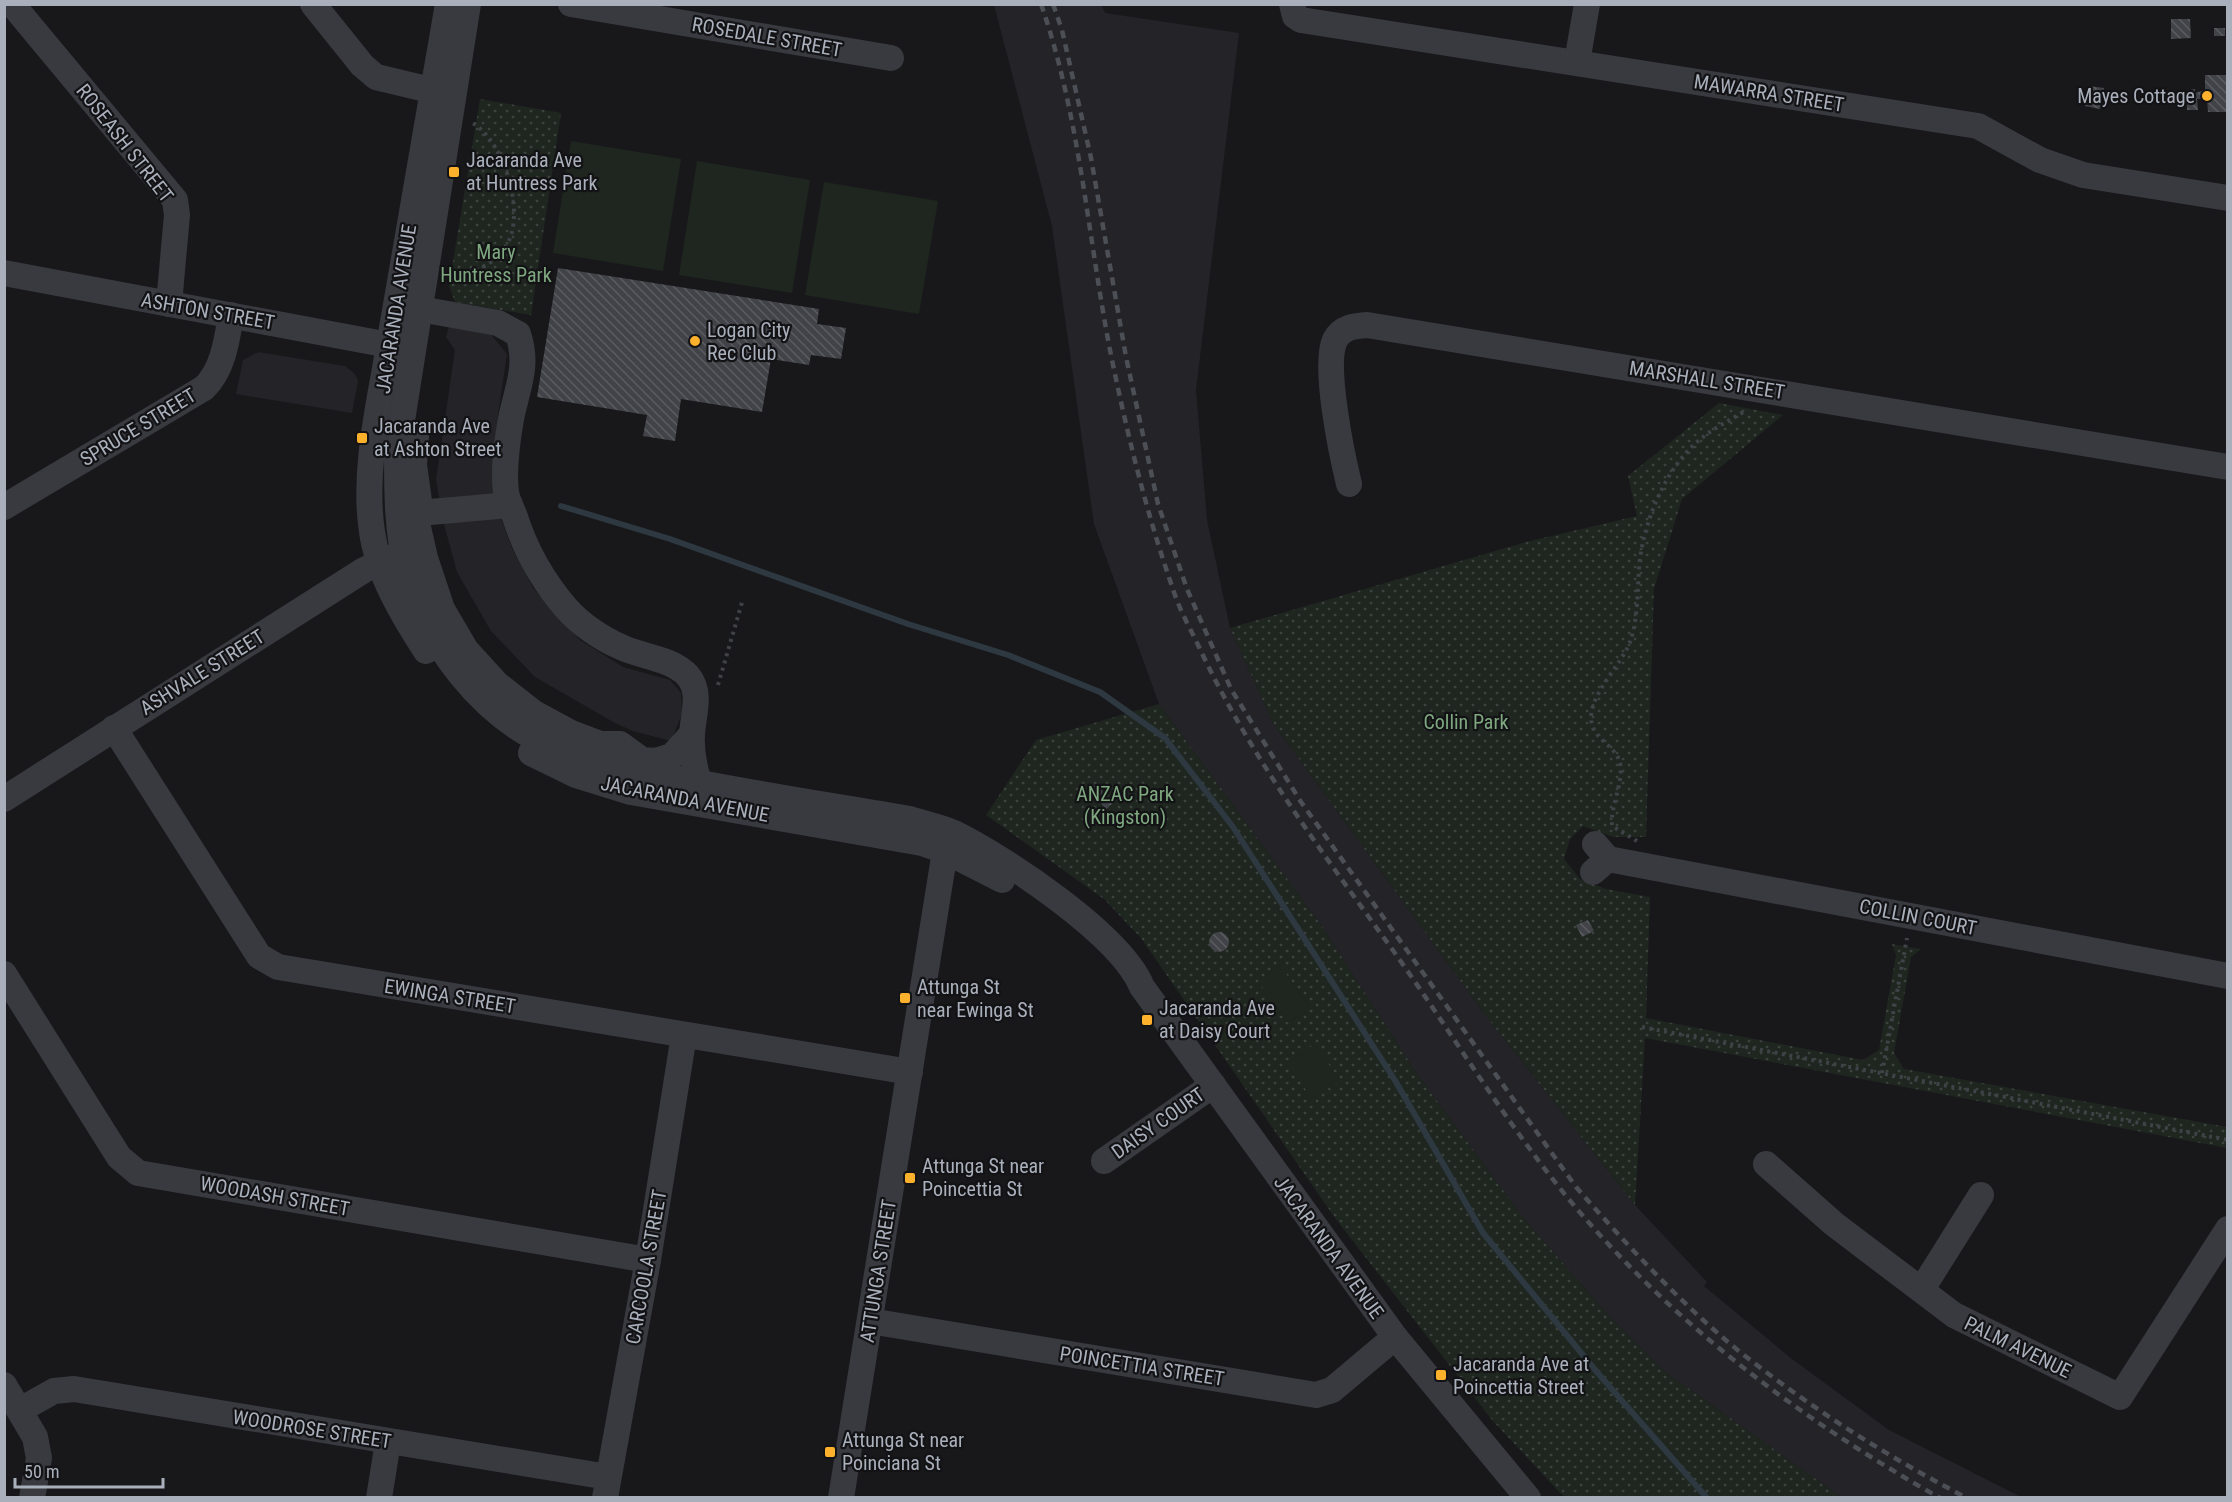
<svg xmlns="http://www.w3.org/2000/svg" width="2232" height="1502" font-family="'Roboto Condensed',sans-serif">
	<style>
		.built { fill: #242428 }
		.grass { fill: url(#grass-dots) }
		.garden { fill: #1e261f }
		.lines { fill: none; stroke-linecap: round; stroke-linejoin: round }
		.stream { stroke: #2d3840; stroke-width: 6 }
		.building { fill: url(#building-back-hatch) }
		.path { stroke: #3f4247; stroke-width: 4; stroke-dasharray: 3 4.5; stroke-linecap: butt }
		.minor { stroke: #393a40; stroke-width: 26 }
		.rail { stroke: #4c4f55; stroke-width: 4.5; stroke-dasharray: 8 6; stroke-linecap: butt }
		.poi-dot { fill: #ffb02c; stroke: #131316; stroke-width: 2 }
		.labels { text-anchor: middle; dominant-baseline: central; stroke-width: 4.5; stroke-linejoin: round; paint-order: stroke }
		.street-label { font-size: 20px; fill: #aab0bb; stroke: #131316 }
		.poi-label { font-size: 20px; fill: #aab0bb; stroke: #131316; text-anchor: start }
		.park-label { font-size: 20px; fill: #7fa880; stroke: #131316 }
	</style>
	<defs>
		<pattern id="grass-dots" width="8" height="8" patternUnits="userSpaceOnUse" patternTransform="scale(1.5)"><rect width="8" height="8" fill="#1e261f"/><path d="M2 2h.1M6 6h.1" fill="none" stroke="#3c433e" stroke-width="1.8" stroke-linecap="round"/></pattern>
		<pattern id="building-back-hatch" width="6" height="6" patternUnits="userSpaceOnUse" patternTransform="scale(1.5)"><rect width="6" height="6" fill="#424348"/><path d="M-1 5l2 2M0 0l6 6M5-1l2 2" fill="none" stroke="#5b5c60"/></pattern>
	</defs>
	<rect width="100%" height="100%" fill="#18181b"/>
	<g class="built">
		<path d="M994,5H1101L1105,13L1239,33L1196,390L1207,520L1230,628L1273,723L1486,1016L1635,1205L1707,1282L1704,1286L1792,1359L1889,1430L2021,1497H1841L1664,1371L1611,1318L1525,1220L1417,1074L1321,925L1159,704L1094,524L1052,226Z"/>
		<path d="M449,326L488,331L507,354L498,414L493,498L512,548L533,588L580,640L623,667L670,680L681,693L682,714L671,741L633,731L615,723L535,677L491,631L457,572L444,524L436,480L455,350L446,337Z"/>
		<path d="M258,352L345,366L354,373L358,381L352,413L236,394L243,360Z"/>
	</g>
	<g class="grass">
		<path d="M480,99L561,113L531,315L455,302L449,286Z"/>
		<path d="M1719,403L1783,415L1682,499L1654,589L1646,837H1613L1583,826L1570,839L1564,859L1580,879L1606,889L1650,897L1646,1018L1863,1060L1879,1050L1896,955L1892,944L1921,949L1911,957L1894,1053L1904,1069L2227,1127V1148L1645,1038L1635,1205L1486,1016L1273,723L1230,628L1526,542L1637,516L1628,476Z"/>
		<path d="M1159,704L1321,925L1417,1074L1525,1220L1611,1318L1664,1371L1841,1497H1564L1492,1420L1335,1218L1141,938L1104,899L986,815L1036,740Z"/>
	</g>
	<g class="garden">
		<path d="M571,141L681,159L663,271L553,253Z"/>
		<path d="M697,161L810,180L792,293L679,275Z"/>
		<path d="M824,182L938,201L919,314L805,295Z"/>
		<path d="M1280,965L1310,1008L1288,1023L1258,981Z"/>
		<path d="M1315,1044L1340,1081L1312,1099L1287,1062Z"/>
	</g>
	<g class="lines">
		<path class="stream" d="M561,506L670,539L908,624L1008,655L1100,692L1165,738L1233,827L1396,1082L1483,1233L1596,1371L1707,1498"/>
	</g>
	<g class="building">
		<path d="M2171,19H2190L2191,38L2171,39Z"/>
		<rect x="2214" y="28" width="11" height="8"/>
		<path d="M2205,75H2228V112H2208L2207,99H2197L2198,110H2187V93L2190,90L2195,89V93L2205,90Z"/>
		<path d="M2089,86L2104,88L2100,109L2085,106Z"/>
		<path d="M558,268L819,309L817,324L846,328L841,359L811,355L809,365L771,359L762,412L681,399L675,441L643,436L647,415L537,397Z"/>
		<path d="M1096,784L1113,803L1106,809L1090,790Z"/>
		<path d="M1588,920L1594,931L1582,937L1576,925Z"/>
		<circle cx="1219" cy="942" r="10"/>
	</g>
	<g class="lines">
		<g class="path">
			<path d="M447,278C469,273 494,267 506,246C527,214 504,140 471,122"/>
			<path d="M718,685L743,599"/>
			<path d="M1637,841L1612,826C1610,805 1626,778 1619,760C1614,746 1595,739 1592,724C1585,697 1623,665 1631,639C1639,614 1637,584 1640,558C1646,517 1666,469 1697,442C1712,429 1730,420 1747,410"/>
			<path d="M1642,1027L2228,1140"/>
			<path d="M1882,1073L1907,938"/>
		</g>
		<g class="minor">
			<path d="M12,4L175,200L177,215L169,304"/>
			<path d="M313,4L362,65L376,77L447,94"/>
			<path d="M468,4L397,452C397,492 397,535 408,574C429,646 481,715 551,746C587,762 627,768 665,776C746,793 828,805 910,819C925,824 941,827 954,833C1005,858 1121,935 1142,987L1395,1337L1528,1498"/>
			<path d="M571,4L891,58"/>
			<path d="M1292,4L1295,16L1301,20L1978,126L2040,160L2083,175L2228,198"/>
			<path d="M1577,62L1587,4"/>
			<path d="M4,273L405,348"/>
			<path d="M403,306L498,323L518,334C529,366 517,388 511,419C507,442 503,468 506,492C507,500 512,509 515,517C526,552 542,580 566,608C580,624 602,639 621,647C642,657 672,658 688,676C702,692 693,716 692,734C691,750 695,784 708,793"/>
			<path d="M416,436L414,465L419,501L417,523L425,558L442,609L466,650L497,684L534,713L571,733L600,744H620L642,760L656,761L672,756L692,734"/>
			<path d="M1349,484C1342,455 1323,365 1335,340C1342,327 1354,326 1367,325L2228,467"/>
			<path d="M4,507L204,388C223,370 227,340 231,315"/>
			<path d="M419,513L510,505"/>
			<path d="M426,651C403,616 378,574 372,532C362,466 382,393 392,328C411,220 429,112 448,4"/>
			<path d="M114,728L259,956L278,967L910,1072"/>
			<path d="M531,753L576,775L631,792L922,843L945,851L1002,880"/>
			<path d="M4,799L364,570L397,555"/>
			<path d="M1608,859L2228,976"/>
			<path d="M1593,872L1608,859L1595,844"/>
			<path d="M4,974L119,1157L138,1173L648,1260"/>
			<path d="M1104,1161L1213,1085"/>
			<path d="M1766,1164L1834,1224L1954,1315L2120,1397L2228,1229"/>
			<path d="M1922,1289L1981,1195"/>
			<path d="M870,1321L1316,1395L1332,1390L1395,1337"/>
			<path d="M4,1385L35,1437L39,1458L32,1498"/>
			<path d="M20,1410L54,1391L74,1389L608,1477"/>
			<path d="M379,1498L388,1442"/>
			<path d="M605,1498L648,1260L684,1035"/>
			<path d="M841,1498L945,851L951,835"/>
		</g>
		<g class="rail">
			<path d="M1041,4C1081,119 1088,242 1112,360C1128,437 1147,515 1173,589C1179,609 1190,628 1199,647C1248,752 1316,844 1384,938C1446,1023 1500,1115 1567,1197C1670,1322 1800,1419 1940,1498"/>
			<path d="M1053,4L1062,30L1091,158L1126,357L1158,504L1187,589L1231,689L1301,802L1576,1187C1627,1245 1680,1303 1740,1352C1811,1408 1886,1456 1967,1498"/>
		</g>
	</g>
	<g class="poi-dot">
		<circle cx="2207" cy="96" r="6"/>
		<rect x="448" y="166" width="12" height="12" rx="3"/>
		<circle cx="695" cy="341" r="6"/>
		<rect x="356" y="432" width="12" height="12" rx="3"/>
		<rect x="899" y="992" width="12" height="12" rx="3"/>
		<rect x="1141" y="1014" width="12" height="12" rx="3"/>
		<rect x="904" y="1172" width="12" height="12" rx="3"/>
		<rect x="1435" y="1369" width="12" height="12" rx="3"/>
		<rect x="824" y="1446" width="12" height="12" rx="3"/>
	</g>
	<g class="labels">
		<g class="street-label">
			<text transform="translate(767 37) rotate(10)">ROSEDALE STREET</text>
			<text transform="translate(1769 93) rotate(9)">MAWARRA STREET</text>
			<text transform="translate(125 143) rotate(52)">ROSEASH STREET</text>
			<text transform="translate(396 309) rotate(-81)">JACARANDA AVENUE</text>
			<text transform="translate(208 311) rotate(10)">ASHTON STREET</text>
			<text transform="translate(1707 380) rotate(9)">MARSHALL STREET</text>
			<text transform="translate(138 427) rotate(-31)">SPRUCE STREET</text>
			<text transform="translate(202 672) rotate(-32)">ASHVALE STREET</text>
			<text transform="translate(685 799) rotate(11)">JACARANDA AVENUE</text>
			<text transform="translate(1918 917) rotate(11)">COLLIN COURT</text>
			<text transform="translate(450 996) rotate(9)">EWINGA STREET</text>
			<text transform="translate(1158 1123) rotate(-35)">DAISY COURT</text>
			<text transform="translate(275 1196) rotate(10)">WOODASH STREET</text>
			<text transform="translate(1329 1247) rotate(54)">JACARANDA AVENUE</text>
			<text transform="translate(646 1267) rotate(-80)">CARCOOLA STREET</text>
			<text transform="translate(878 1271) rotate(-81)">ATTUNGA STREET</text>
			<text transform="translate(2018 1347) rotate(26)">PALM AVENUE</text>
			<text transform="translate(1142 1366) rotate(9)">POINCETTIA STREET</text>
			<text transform="translate(312 1429) rotate(9)">WOODROSE STREET</text>
		</g>
		<g class="poi-label">
			<text x="2195" y="96" text-anchor="end">Mayes Cottage</text>
			<text x="466" y="160">Jacaranda Ave<tspan x="466" dy="23">at Huntress Park</tspan></text>
			<text x="707" y="330">Logan City<tspan x="707" dy="23">Rec Club</tspan></text>
			<text x="374" y="426">Jacaranda Ave<tspan x="374" dy="23">at Ashton Street</tspan></text>
			<text x="917" y="987">Attunga St<tspan x="917" dy="23">near Ewinga St</tspan></text>
			<text x="1159" y="1008">Jacaranda Ave<tspan x="1159" dy="23">at Daisy Court</tspan></text>
			<text x="922" y="1166">Attunga St near<tspan x="922" dy="23">Poincettia St</tspan></text>
			<text x="1453" y="1364">Jacaranda Ave at<tspan x="1453" dy="23">Poincettia Street</tspan></text>
			<text x="842" y="1440">Attunga St near<tspan x="842" dy="23">Poinciana St</tspan></text>
		</g>
		<g class="park-label">
			<text x="496" y="252">Mary<tspan x="496" dy="23">Huntress Park</tspan></text>
			<text x="1466" y="722">Collin Park</text>
			<text x="1125" y="794">ANZAC Park<tspan x="1125" dy="23">(Kingston)</tspan></text>
		</g>
	</g>
	<rect width="2232" height="1502" fill="none" stroke="#aab0bb" stroke-width="12"/>
	<path d="M15 1478v9h148v-9" fill="none" stroke="#aab0bb" stroke-width="3"/>
	<text x="24" y="1478" font-size="18" fill="#aab0bb" stroke="#131316" stroke-width="4.5" paint-order="stroke">50 m</text>
</svg>
